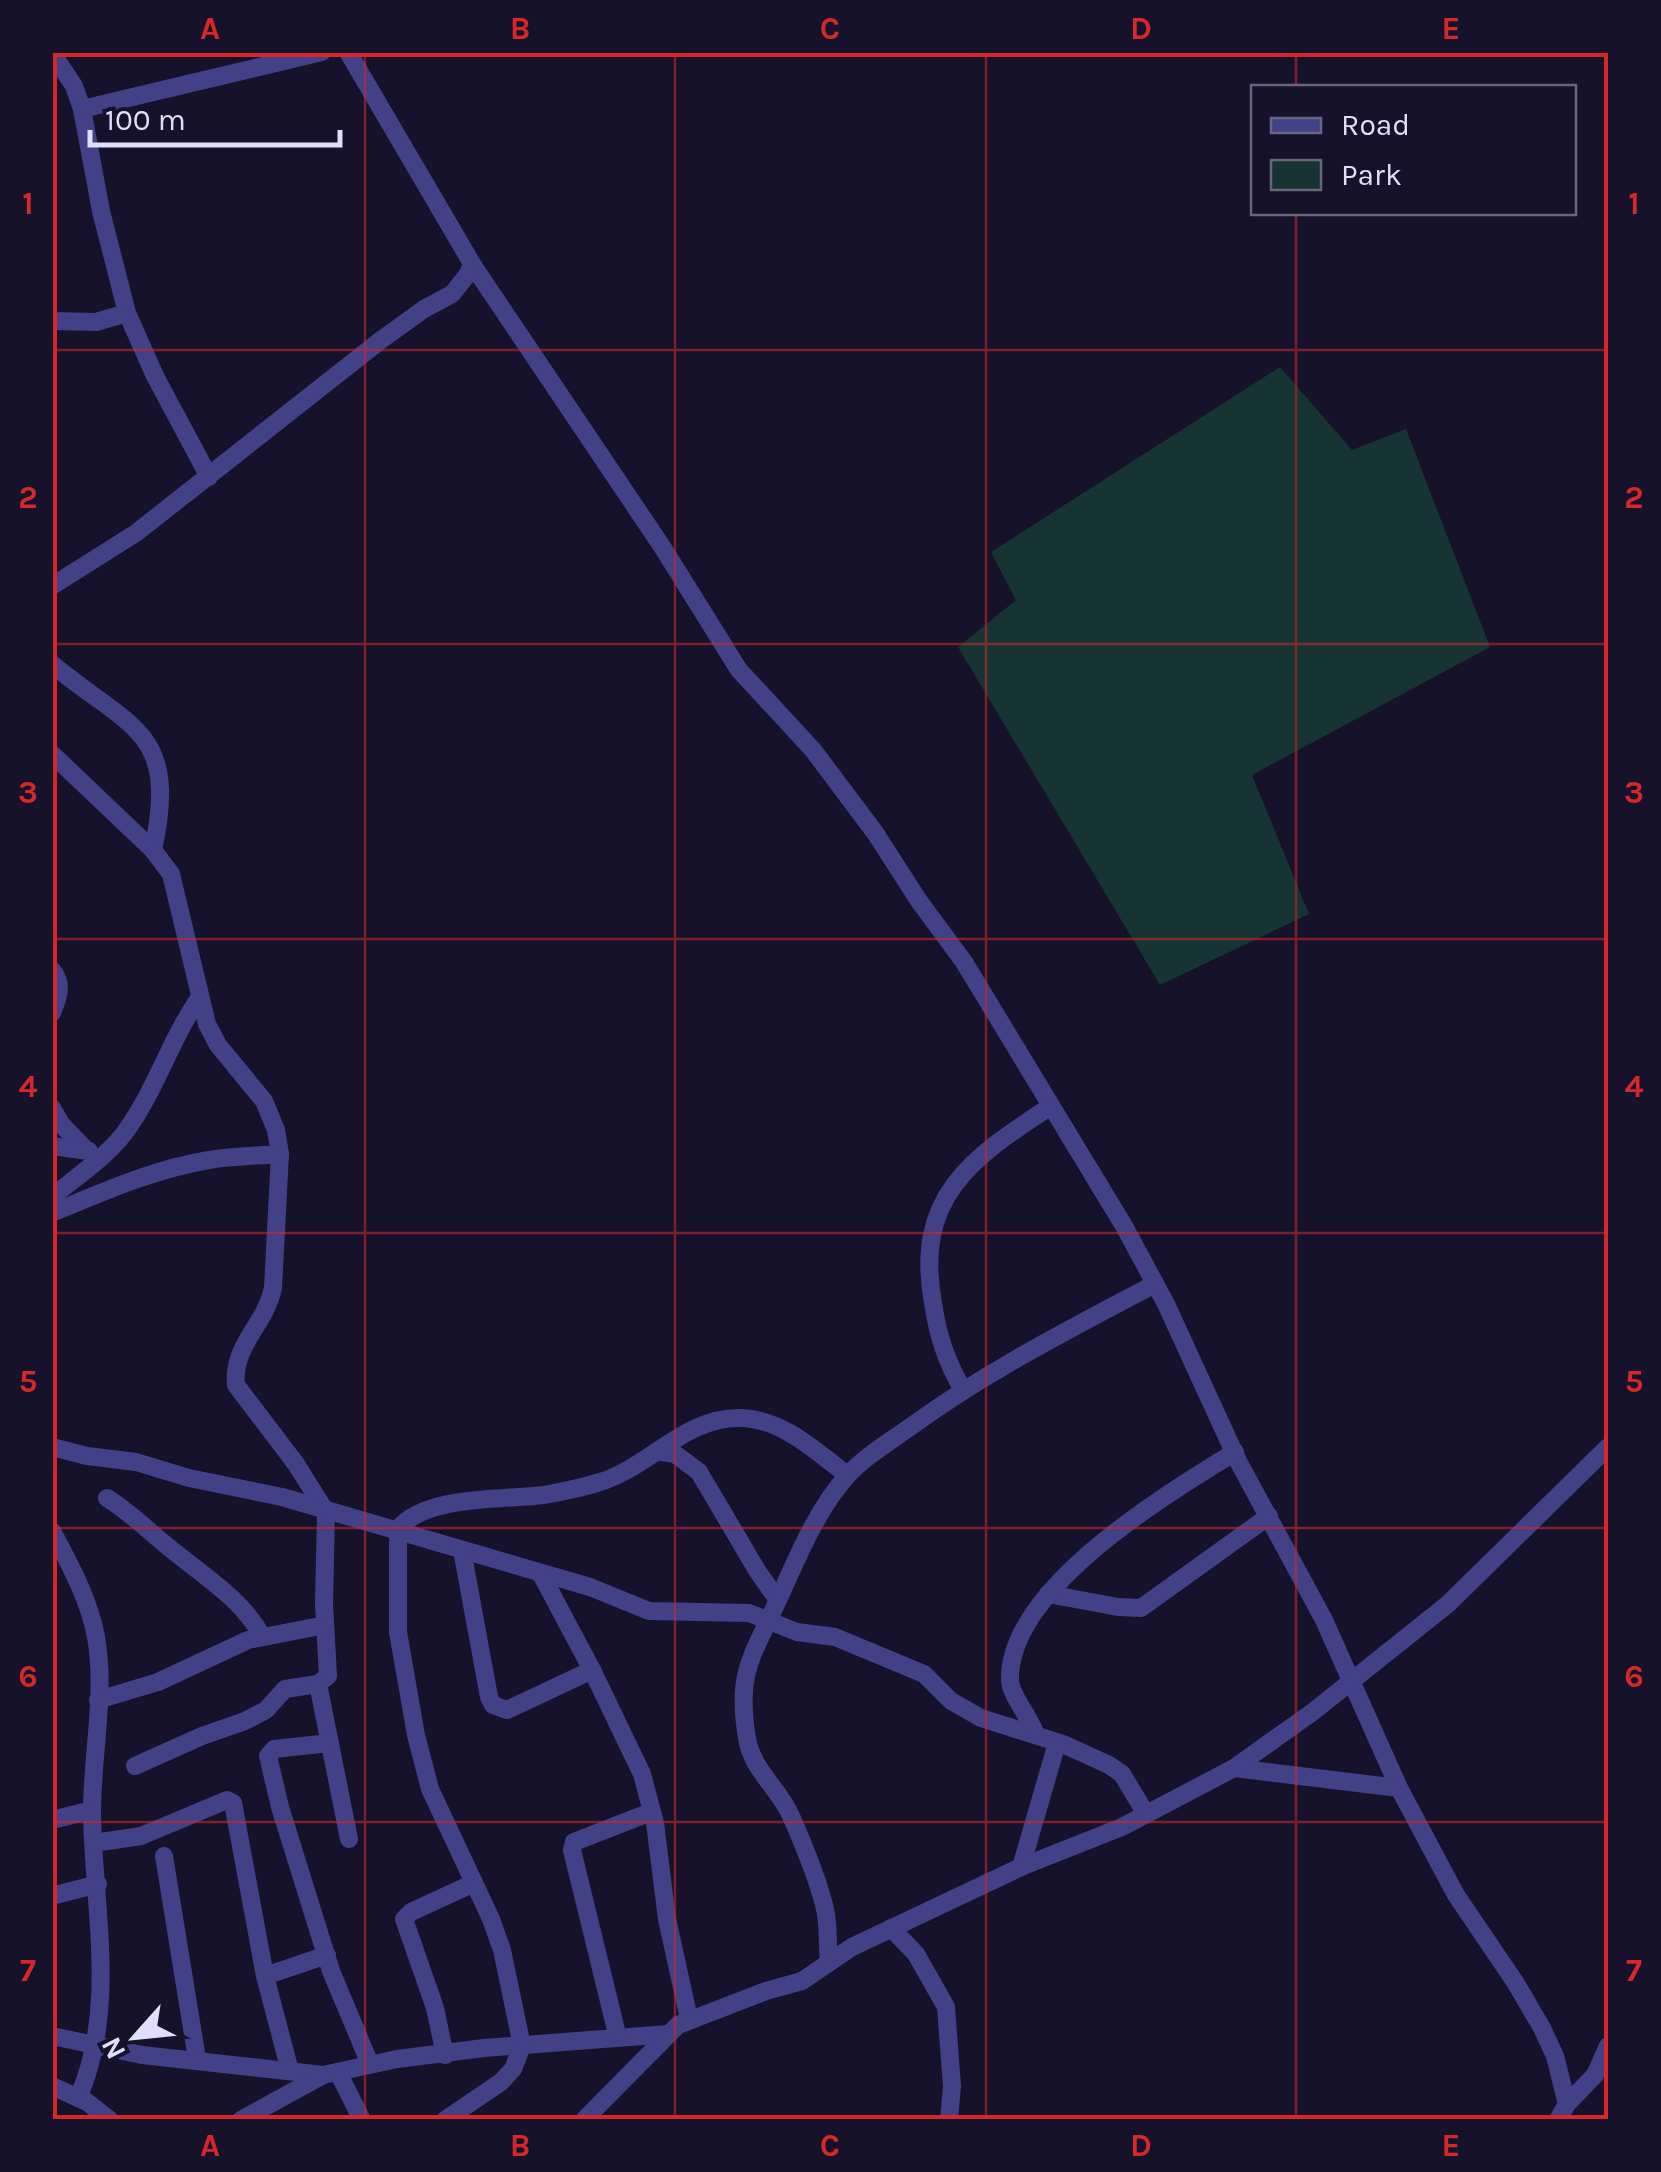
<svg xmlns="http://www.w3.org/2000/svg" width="1661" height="2172" font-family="Karla,sans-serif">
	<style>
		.green { fill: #163433 }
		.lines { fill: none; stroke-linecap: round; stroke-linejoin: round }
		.street { stroke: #424087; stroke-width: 18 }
		.grid { fill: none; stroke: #d62828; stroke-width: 2.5; stroke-opacity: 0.55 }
		.neatline { fill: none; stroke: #d62828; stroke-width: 4 }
		.grid-label { font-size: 32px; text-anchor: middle; font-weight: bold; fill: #d62828 }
	</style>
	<rect width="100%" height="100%" fill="#16122b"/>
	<path class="green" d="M1280,367L1352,450L1406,429L1490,647L1252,775L1309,914L1160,985L958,647L1016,600L991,552Z"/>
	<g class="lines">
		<g class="street">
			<path d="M52,53L74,86L82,109L101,211L127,313L155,376L209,477"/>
			<path d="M82,109L322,52"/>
			<path d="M472,264L663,548L739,670L813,750L876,834L919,901L964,962L1124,1226L1166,1304L1238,1461L1324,1620L1399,1788L1456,1895L1515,1982L1542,2028L1555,2056L1567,2104L1558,2120"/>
			<path d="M52,321L96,322L127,313"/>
			<path d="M52,586L136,533L381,340L424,309L452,294L468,274L472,264L467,255L348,52"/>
			<path d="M52,664C131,730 179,729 153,850"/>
			<path d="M52,754L153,850L171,874L207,1024L218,1045L264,1101L276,1130L280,1154L273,1288C265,1326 232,1345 236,1385L296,1464L326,1512L324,1604L328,1676L318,1684L285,1689L266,1710L245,1721L202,1736L135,1766"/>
			<path d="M52,970C64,984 58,998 52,1013"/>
			<path d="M52,1108L61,1124L87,1151"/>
			<path d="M52,1146L89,1151"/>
			<path d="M52,1197C77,1176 110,1155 128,1128C157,1087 171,1038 200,997"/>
			<path d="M52,1213C103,1192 154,1169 209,1160C232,1156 256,1156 280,1154"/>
			<path d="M963,1390C946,1361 938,1336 933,1303C914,1197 970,1159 1051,1106"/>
			<path d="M52,1447L87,1456L136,1462L189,1478L282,1497L590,1587L649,1611L749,1613L797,1632L835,1637L924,1674L951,1701L981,1718L1063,1744L1109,1765L1122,1774L1146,1814"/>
			<path d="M657,1451L675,1454L699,1472L758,1572L778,1600"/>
			<path d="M107,1498C133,1514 152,1535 176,1553C208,1579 242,1600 262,1636"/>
			<path d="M52,1531C70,1565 89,1599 96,1637C106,1694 92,1754 92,1812C93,1907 118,2008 78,2098"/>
			<path d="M462,1550L489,1697L493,1705L507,1710L592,1670L541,1574"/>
			<path d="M1048,1594L1118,1607L1141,1608L1269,1516"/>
			<path d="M592,1670L642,1774L655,1823L667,1919L689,2019"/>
			<path d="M318,1684L349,1839"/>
			<path d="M98,1700L158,1682L248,1640L325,1625"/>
			<path d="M1036,1735C1030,1717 1011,1696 1010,1681C1007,1589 1167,1494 1235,1452"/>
			<path d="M330,1743L274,1749L268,1756L280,1807L331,1971L370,2064"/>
			<path d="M1234,1768L1399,1788"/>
			<path d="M52,1820L92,1810"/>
			<path d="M94,1843L141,1836L227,1800L233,1803L265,1976L290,2071"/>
			<path d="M164,1856L197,2059"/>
			<path d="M1021,1867L1057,1743"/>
			<path d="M52,1896L98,1884"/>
			<path d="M891,1928L916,1954L946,2007L952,2086L949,2120"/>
			<path d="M829,1961C827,1944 829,1925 825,1909C819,1883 802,1841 791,1816C778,1787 752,1770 747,1738C736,1672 752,1658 777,1602C797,1559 815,1512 847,1476C865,1456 891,1441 913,1425C989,1370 1072,1328 1155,1284"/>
			<path d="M265,1976L327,1955"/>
			<path d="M52,2036L142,2055L323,2075L397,2059L484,2048L669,2034"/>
			<path d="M618,2038L572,1850L574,1842L651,1812"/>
			<path d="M445,2055L435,2008L404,1919L411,1912L474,1883"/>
			<path d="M338,2072L362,2120"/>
			<path d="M52,2086L87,2102L110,2120"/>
			<path d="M1567,2104L1595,2075L1608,2046"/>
			<path d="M241,2120L323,2075"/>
			<path d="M445,2120L501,2082L513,2069L522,2046L502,1950L491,1919L430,1789L416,1735L398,1632V1529C426,1495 503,1500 544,1495C561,1492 580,1488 597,1483C648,1469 685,1416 741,1418C782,1419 816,1451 847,1475"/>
			<path d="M584,2120L678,2025L766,1991L802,1981L852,1947L1021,1867L1122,1827L1234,1768L1314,1711L1448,1604L1608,1447"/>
		</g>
	</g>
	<path class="grid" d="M365,52V2120M675,52V2120M986,52V2120M1296,52V88M1296,212V2120M52,350H1608M52,644H1608M52,939H1608M52,1233H1608M52,1528H1608M52,1822H1608"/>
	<rect width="1661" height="2172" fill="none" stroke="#16122b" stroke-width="110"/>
	<rect x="1251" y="85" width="325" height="130" fill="#16122b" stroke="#67647f" stroke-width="2.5"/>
	<rect x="1271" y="118" width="50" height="15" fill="#424087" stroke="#67647f" stroke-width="2.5"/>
	<text x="1341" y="135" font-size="30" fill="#e1defd">Road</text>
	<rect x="1271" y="160" width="50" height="30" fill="#163433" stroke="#67647f" stroke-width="2.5"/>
	<text x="1341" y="185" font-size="30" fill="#e1defd">Park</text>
	<g transform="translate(135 2037) rotate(243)" stroke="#16122b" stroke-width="8" paint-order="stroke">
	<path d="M0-8L18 38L0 25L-18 38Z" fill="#e1defd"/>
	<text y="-15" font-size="28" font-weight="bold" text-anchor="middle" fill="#e1defd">N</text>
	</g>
	<path d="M90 130v15h250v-15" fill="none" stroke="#e1defd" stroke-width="5"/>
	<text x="105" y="130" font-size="30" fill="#e1defd" stroke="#16122b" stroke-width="8" paint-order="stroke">100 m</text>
	<rect x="55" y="55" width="1551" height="2062" class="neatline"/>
	<g class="grid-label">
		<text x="210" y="39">A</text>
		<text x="520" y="39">B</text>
		<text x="830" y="39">C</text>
		<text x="1141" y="39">D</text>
		<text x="1451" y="39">E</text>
		<text x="28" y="214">1</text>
		<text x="1634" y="214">1</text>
		<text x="28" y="508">2</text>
		<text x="1634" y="508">2</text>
		<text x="28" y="803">3</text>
		<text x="1634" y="803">3</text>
		<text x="28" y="1097">4</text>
		<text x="1634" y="1097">4</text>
		<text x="28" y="1392">5</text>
		<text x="1634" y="1392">5</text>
		<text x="28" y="1687">6</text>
		<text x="1634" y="1687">6</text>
		<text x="28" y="1981">7</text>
		<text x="1634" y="1981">7</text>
		<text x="210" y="2156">A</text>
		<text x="520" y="2156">B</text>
		<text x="830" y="2156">C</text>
		<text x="1141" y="2156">D</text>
		<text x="1451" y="2156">E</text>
	</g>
</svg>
